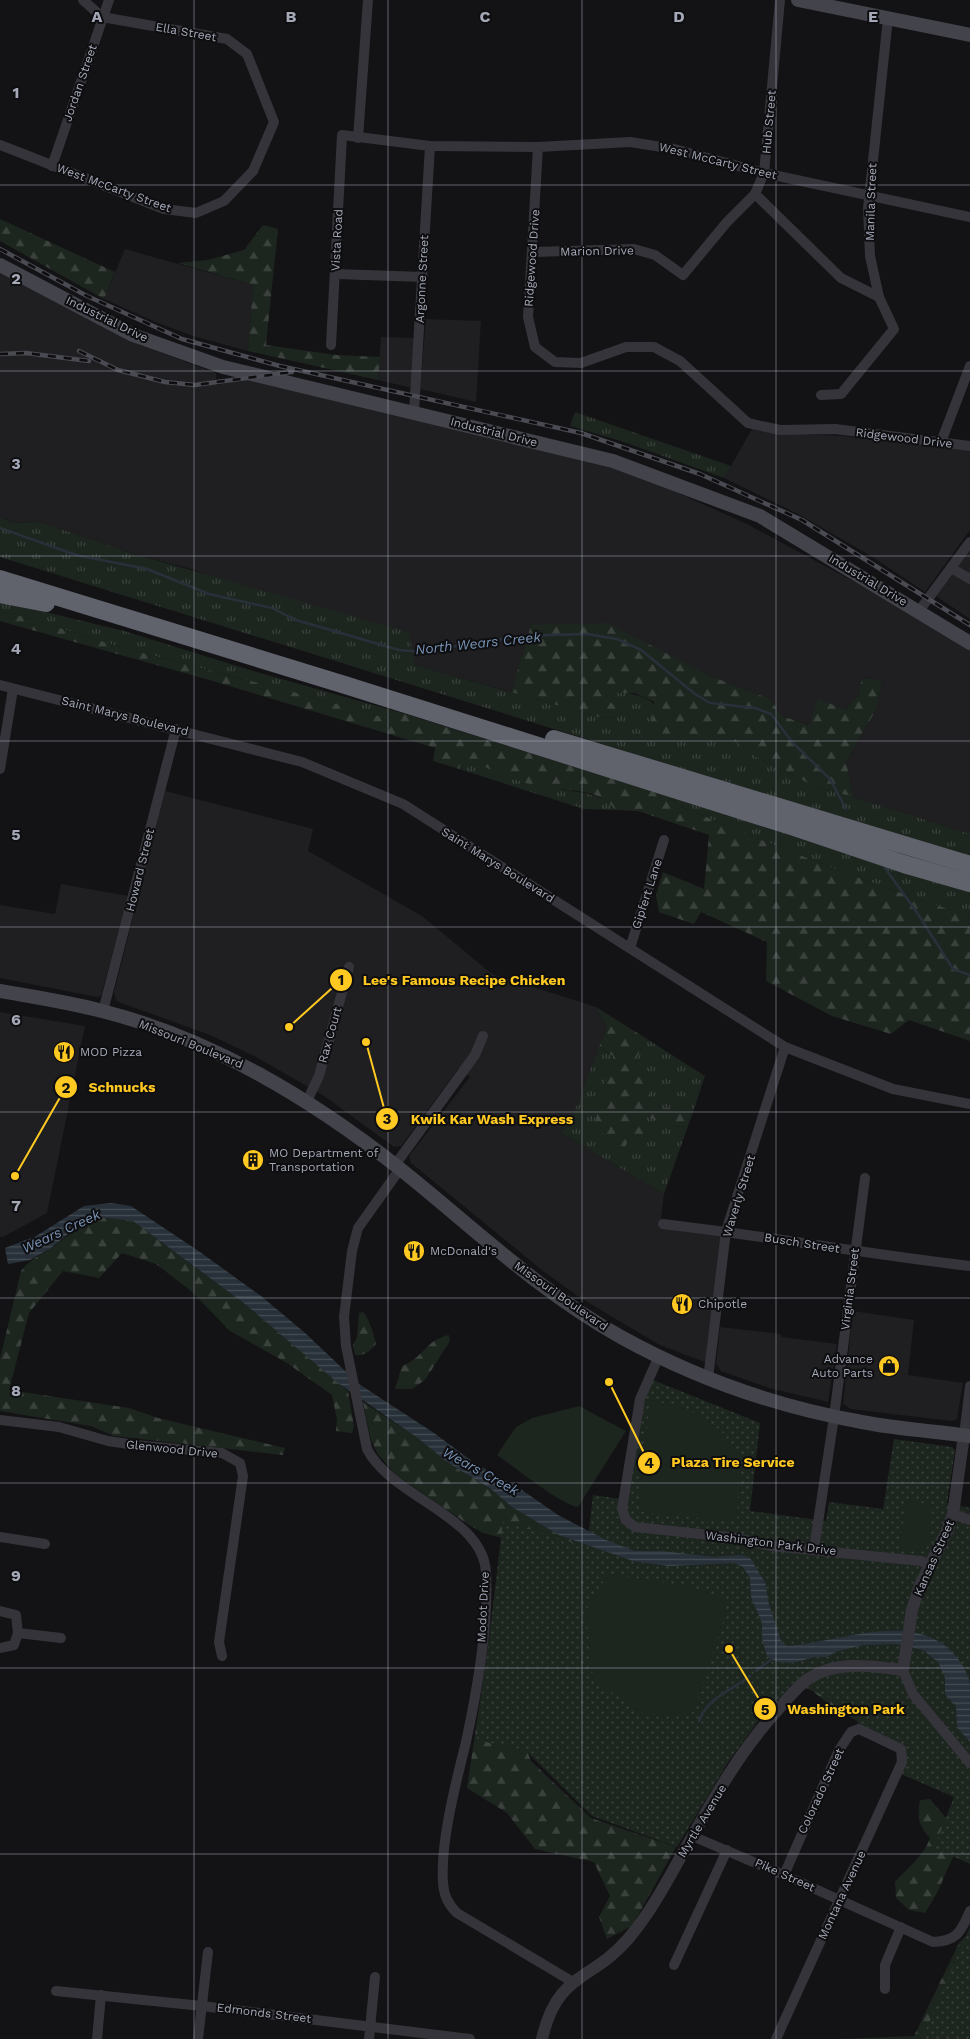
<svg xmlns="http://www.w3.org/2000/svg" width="970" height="2039" font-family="'Work Sans',sans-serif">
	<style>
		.built { fill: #1f1f22 }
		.grass { fill: url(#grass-tufts) }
		.forest { fill: url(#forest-firs) }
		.park { fill: url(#park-dots) }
		.garden { fill: #1d251f }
		.water { fill: url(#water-rules) }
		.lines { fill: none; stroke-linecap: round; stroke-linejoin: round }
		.stream { stroke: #28313a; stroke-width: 2.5 }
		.minor { stroke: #34343a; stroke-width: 10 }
		.tertiary { stroke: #34343a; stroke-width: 12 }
		.secondary { stroke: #42434b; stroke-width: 14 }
		.motorway { stroke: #60626c; stroke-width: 18 }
		.rail-casing { stroke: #494a52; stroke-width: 4.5 }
		.rail { stroke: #0e0e10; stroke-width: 2.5; stroke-dasharray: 8; stroke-linecap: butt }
		.grid { fill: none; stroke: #a4a8b7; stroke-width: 1; stroke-opacity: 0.55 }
		.labels { text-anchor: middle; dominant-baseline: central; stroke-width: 4; stroke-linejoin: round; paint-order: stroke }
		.street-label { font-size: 12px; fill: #a4a8b7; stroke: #0e0e10 }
		.poi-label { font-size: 12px; fill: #a4a8b7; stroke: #0e0e10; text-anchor: start }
		.water-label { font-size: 14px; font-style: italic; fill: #7893b5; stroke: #0e0e10 }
		.grid-label { font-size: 16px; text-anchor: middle; font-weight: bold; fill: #a4a8b7; stroke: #0e0e10; stroke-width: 4; stroke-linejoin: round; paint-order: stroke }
		.leader { fill: none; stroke: #ffc921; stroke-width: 2 }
		.callout-dot { fill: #ffc921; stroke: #0e0e10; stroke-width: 2 }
		.mark-label { font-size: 15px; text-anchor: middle; font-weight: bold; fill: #111 }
		.callout-label { font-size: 14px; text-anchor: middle; font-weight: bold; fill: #ffc921; stroke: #0e0e10; stroke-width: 4; stroke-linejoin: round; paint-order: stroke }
	</style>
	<defs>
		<pattern id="grass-tufts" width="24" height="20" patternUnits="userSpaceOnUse" patternTransform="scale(1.25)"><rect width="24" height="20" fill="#1d251f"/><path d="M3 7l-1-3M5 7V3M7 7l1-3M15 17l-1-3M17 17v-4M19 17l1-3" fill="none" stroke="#3b423d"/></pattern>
		<pattern id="forest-firs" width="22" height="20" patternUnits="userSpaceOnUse" patternTransform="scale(1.25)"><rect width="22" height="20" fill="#1d251f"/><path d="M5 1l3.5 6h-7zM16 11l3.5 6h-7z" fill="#3b423d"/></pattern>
		<pattern id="park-dots" width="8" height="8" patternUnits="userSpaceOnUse" patternTransform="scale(1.25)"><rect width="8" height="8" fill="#1d251f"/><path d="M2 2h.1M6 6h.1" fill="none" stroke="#3b423d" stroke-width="1.8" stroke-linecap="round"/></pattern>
		<pattern id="water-rules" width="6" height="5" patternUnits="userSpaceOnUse" patternTransform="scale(1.25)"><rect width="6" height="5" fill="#28313a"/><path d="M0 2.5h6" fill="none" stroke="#444c54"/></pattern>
	</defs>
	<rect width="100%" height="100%" fill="#131315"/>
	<g class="built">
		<path d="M125,249L253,285L248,351L193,336L155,322L104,299Z"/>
		<path d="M0,273L140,345L216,373V385L249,379L627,470L747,524L921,618L970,650V834L854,797L846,762L877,708L882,680L862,678L858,696L846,710L810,725L782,716L769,699L708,675L531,625L511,692L415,665L195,570L134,554L40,522L15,523L0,517Z"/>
		<path d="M426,319L481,321L476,402L420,389Z"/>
		<path d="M381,337L415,338L412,388L378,380Z"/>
		<path d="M752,429L775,433L843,436L970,451V530L925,592L871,556L798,514L724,478Z"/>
		<path d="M970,551V619L936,596Z"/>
		<path d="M165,791L313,829L308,851L422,916L492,974L596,1007L607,1028L576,1107L561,1133L664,1194L660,1227L721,1236L706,1360L704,1362L658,1344L579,1297L543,1271L411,1163L409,1156L470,1077L458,1069L401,1146L394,1147L324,1096L256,1057L210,1035L116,1001L114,992Z"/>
		<path d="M61,884L128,896L101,996L97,997L0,978V905L55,914Z"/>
		<path d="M0,1012L85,1026L47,1213L3,1237H0Z"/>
		<path d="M853,1311L914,1320L908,1375L963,1383L957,1419L952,1421L892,1414L851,1409L843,1404Z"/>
		<path d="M720,1327L781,1334V1337L837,1344L828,1402L769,1388L721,1371L716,1364Z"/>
	</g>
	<g class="grass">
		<path d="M575,412L731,466L724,478L621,441L570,426Z"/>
		<path d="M0,517L15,523L40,522L134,554L409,632L415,665L602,718L615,717L608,701L615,692C655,694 658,708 680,738H730L755,756L816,787L854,797L970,834V858L0,557Z"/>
		<path d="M0,601L124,631L250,670L402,713L388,719C302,693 215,672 128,649C85,637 43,621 0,611Z"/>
		<path d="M463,757L536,786L585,793L610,801L615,810L584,809L459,769Z"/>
		<path d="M683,801L970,889V916C872,885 777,847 682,807Z"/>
		<path d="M647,1039L705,1076L692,1115L677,1107L663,1108L650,1100V1087L635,1061Z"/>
		<path d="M599,1047L613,1056V1068L604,1084L610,1094L598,1111L603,1133L630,1136L647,1130V1117L673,1127L688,1126L664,1194L561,1133L576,1107Z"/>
	</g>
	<g class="forest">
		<path d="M0,219L115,272L104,299L0,241Z"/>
		<path d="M263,225L278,229L266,345L336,355L380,357L378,380L248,351L253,285L178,263L208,260L244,250Z"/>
		<path d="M0,611C43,621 85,637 128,649C214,672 302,693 388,719L402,713L683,801L682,807C777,847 872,885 970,916V1041L909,1020L891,1034L832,1016L766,981L767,942L701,912L694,924L659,912L656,895L663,872L704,889L709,835L638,811L615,810C600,786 561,792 536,786C512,780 487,767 463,758L459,769L433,761L435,748L206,679L0,621Z"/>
		<path d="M608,623L708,675L770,699L782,716L809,725L818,699L846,710L858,696L862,678L882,680L877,708L846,762L854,797L816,787L755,756L730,738H680L651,729L654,702L635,693H614L609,701L616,707L615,717L602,718L511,692L531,625Z"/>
		<path d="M596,1007L647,1039L635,1061L650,1087V1100L663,1108L677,1107L692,1115L688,1126L673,1127L647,1117V1130L642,1138L630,1136L624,1150H614L610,1145V1136L594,1127L598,1111L610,1094L604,1084L613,1068V1056L599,1047L607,1028Z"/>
		<path d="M100,1217L133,1221L245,1304L348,1391L354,1426L352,1433L336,1431L337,1420L332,1395L287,1363L230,1331L190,1290L156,1264L122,1253L99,1278L63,1271L29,1313L9,1390L129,1408L158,1418L285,1448L283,1455L114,1436L91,1426L0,1411V1359L21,1271C30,1259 41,1255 53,1247C70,1234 80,1226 100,1217Z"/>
		<path d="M363,1312C368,1316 375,1337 376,1344C370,1351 365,1356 355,1355L353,1345L357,1337L359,1313Z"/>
		<path d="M449,1335L450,1341L425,1380L412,1389H395L402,1366C425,1357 425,1340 449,1335Z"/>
		<path d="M363,1402L419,1439L447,1462L491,1489L512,1507L601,1548L599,1557L510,1540L483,1533L469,1525L395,1474L377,1453L371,1440Z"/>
		<path d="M499,1574L521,1736L531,1761L591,1818L676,1847L632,1926L607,1939L599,1917L610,1896L594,1862L535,1849L507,1813L467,1788Z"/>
		<path d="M843,1675L970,1775L957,1848L937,1893L925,1913L909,1910L896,1898L895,1882C907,1868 924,1856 930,1838C918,1825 917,1817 920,1800L930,1799L952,1825L959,1804L943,1774L829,1704L810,1689Z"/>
		<path d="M970,1932V2039H839L914,2036L959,1943Z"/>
	</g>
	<g class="park">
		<path d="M653,1380L760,1423L750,1511L826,1521L829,1502L883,1509L894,1439L952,1447L955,1450L947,1503L970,1508V1864L934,1848L954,1797L901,1774L904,1754L857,1725L863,1711L793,1683L758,1721L727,1764L677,1847L592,1816L525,1750L477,1740L503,1521L587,1547L593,1495L627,1500L644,1401Z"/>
		<path d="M970,1927V2039H922Z"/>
	</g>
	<g class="garden">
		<path d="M650,1400L688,1409L719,1429L733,1445L740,1460L737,1522L643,1512L639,1506Z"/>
		<path d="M579,1406L626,1431L578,1507C561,1505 513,1466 497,1455L516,1427L532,1418Z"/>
		<path d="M906,1500L933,1505L928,1544L924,1551L900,1548Z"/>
		<path d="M608,1574C643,1580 692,1583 723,1599L726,1608L725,1616L694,1711L687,1716L648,1717L593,1679L586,1611Z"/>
	</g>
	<path class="water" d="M111,1203L131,1206L200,1252L261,1296L304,1332L359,1384L434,1433L476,1464L519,1488L558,1515L606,1540L635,1551H662L714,1557L741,1555L750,1558L765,1582L769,1604L781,1641L787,1646C838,1643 911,1610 952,1652C961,1661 968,1672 970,1685C970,1703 970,1724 970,1742L957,1727L956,1706L945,1694V1678L938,1662L923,1650L896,1644L864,1645L838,1651L827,1657H815L792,1663L777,1662L767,1656L762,1639V1623L751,1597L750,1578L743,1567L734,1563L669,1566L633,1561L559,1535L512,1507L491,1489L447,1462L419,1439L338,1383L245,1304L133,1221L100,1217L74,1229L51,1248L30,1260L8,1264L5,1248L36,1236L84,1206Z"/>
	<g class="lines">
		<g class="stream">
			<path d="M0,528L76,555L147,569L209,594L272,608L296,620L399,650L422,652L485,641L548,635L587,634L617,639L641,650L695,694L710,703L755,708L771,714L792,742L830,779L846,809"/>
			<path d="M885,868L918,914L953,969L970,975"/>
			<path d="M756,1671L773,1658"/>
			<path d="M699,1721C708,1697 731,1691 750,1676"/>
		</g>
		<g class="minor">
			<path d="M358,138L368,0"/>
			<path d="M0,145L164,209L196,213L224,201L253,171L274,122L247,54L227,39L102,17L83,0"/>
			<path d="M538,147L528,317L535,347L555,362L581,363L626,347H654L680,361L748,423L780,430L835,429L970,446"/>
			<path d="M52,166L109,0"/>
			<path d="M755,194L841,278L879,297"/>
			<path d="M534,252L634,249L655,255L683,275L727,222L755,194L764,173L780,0"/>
			<path d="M336,274L423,277"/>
			<path d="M331,345L342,135L430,146L538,147L630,142L674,149L764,173L970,217"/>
			<path d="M821,395L841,394L894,329L879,297L870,256L868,208L888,18"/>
			<path d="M414,412L430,146"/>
			<path d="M941,442L970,366"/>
			<path d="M951,568L970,579"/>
			<path d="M919,611L970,542"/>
			<path d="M0,685L302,762L403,804L785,1047L893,1089L970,1104"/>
			<path d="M0,769L13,689"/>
			<path d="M630,948L664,840"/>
			<path d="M103,1011L176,729"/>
			<path d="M307,1101L319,1076L349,967"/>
			<path d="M395,1165L475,1055L483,1036"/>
			<path d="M400,1169L358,1228L352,1251L344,1317L346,1346L367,1449C392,1498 484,1516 486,1573C489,1625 477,1691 466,1742C456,1782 440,1843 443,1883C444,1896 448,1904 457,1913L573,1982"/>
			<path d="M663,1224C766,1236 867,1254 970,1266"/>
			<path d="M659,1356L640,1399L622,1509L626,1520L635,1527L738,1538L771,1546L921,1561L929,1565"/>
			<path d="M708,1379L726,1231L785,1047"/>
			<path d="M0,1420L59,1427L108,1441L135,1445L222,1453L240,1463L243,1476L219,1642L222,1656"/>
			<path d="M964,1435L970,1386"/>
			<path d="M953,1514L970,1520"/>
			<path d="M0,1537L45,1544"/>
			<path d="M814,1549L834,1417L865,1178"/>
			<path d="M0,1611L16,1615L18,1633L14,1645L0,1648"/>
			<path d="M18,1633L61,1638"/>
			<path d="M903,1670L913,1694L970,1763"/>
			<path d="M692,1836L784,1875L933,1942C958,1941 961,1931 970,1911"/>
			<path d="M674,1965L727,1850"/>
			<path d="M885,1989V1965L901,1927"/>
			<path d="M56,1991L202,2006L470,2039"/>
			<path d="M97,2039L101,1995"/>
			<path d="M198,2039L208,1952"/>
			<path d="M369,2039L375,1977"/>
			<path d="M776,2039L902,1762L901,1749L859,1729L851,1732L839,1750L784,1875"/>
		</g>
		<path class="tertiary" d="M542,2039C557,1972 591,1982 628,1939C654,1909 672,1871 692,1837C716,1794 741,1751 774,1714C784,1703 795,1688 808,1679C836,1660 871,1666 903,1670L912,1610L920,1585L947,1531L953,1514L964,1435"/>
		<g class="secondary">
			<path d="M798,0L970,35"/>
			<path d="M0,265L133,335L223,367L613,461L760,516L970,643"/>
			<path d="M0,991C34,997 68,1002 102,1011C212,1039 310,1098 399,1168C472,1226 539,1292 621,1337C695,1378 778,1407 862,1422C897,1429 934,1431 970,1436"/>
		</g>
		<g class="motorway">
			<path d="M0,579L345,685L791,826L904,864L970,883"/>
			<path d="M0,594L46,603"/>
			<path d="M554,739L970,865"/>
		</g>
		<g class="rail-casing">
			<g id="rail">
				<path d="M0,249L87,296L182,339L280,366L581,433L700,474L802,520L970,625"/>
				<path d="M79,351L118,370L165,382L195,385L292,372"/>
				<path d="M0,354L26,353L89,361"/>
			</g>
		</g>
		<use href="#rail" class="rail"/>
	</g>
	<path class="grid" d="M194,0V2039M388,0V2039M582,0V2039M776,0V2039M0,185H970M0,371H970M0,556H970M0,741H970M0,927H970M0,1112H970M0,1298H970M0,1483H970M0,1668H970M0,1854H970"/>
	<defs>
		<g id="restaurant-disc" transform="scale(1.125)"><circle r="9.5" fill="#ffc921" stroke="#0e0e10"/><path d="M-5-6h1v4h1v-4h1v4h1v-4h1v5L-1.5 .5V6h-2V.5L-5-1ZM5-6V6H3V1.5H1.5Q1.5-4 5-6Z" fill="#111"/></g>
		<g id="building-disc" transform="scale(1.125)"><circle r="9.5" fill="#ffc921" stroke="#0e0e10"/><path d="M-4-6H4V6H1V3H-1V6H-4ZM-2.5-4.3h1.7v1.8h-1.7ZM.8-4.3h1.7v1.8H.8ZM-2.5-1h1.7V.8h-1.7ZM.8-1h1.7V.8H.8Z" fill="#111"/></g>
		<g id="shop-disc" transform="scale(1.125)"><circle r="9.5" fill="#ffc921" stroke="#0e0e10"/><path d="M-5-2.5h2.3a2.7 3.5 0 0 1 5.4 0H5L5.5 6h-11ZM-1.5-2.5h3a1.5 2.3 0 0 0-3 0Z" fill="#111"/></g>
	</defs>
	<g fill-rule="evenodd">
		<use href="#restaurant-disc" x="64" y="1052"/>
		<use href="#building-disc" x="253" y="1160"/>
		<use href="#restaurant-disc" x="414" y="1251"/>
		<use href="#restaurant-disc" x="682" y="1304"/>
		<use href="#shop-disc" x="889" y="1366"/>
	</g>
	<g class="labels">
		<g class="street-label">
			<text transform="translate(186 32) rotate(10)">Ella Street</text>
			<text transform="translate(80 83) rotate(-71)">Jordan Street</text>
			<text transform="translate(769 122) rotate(-85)">Hub Street</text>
			<text transform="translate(718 161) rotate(14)">West McCarty Street</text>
			<text transform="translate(114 188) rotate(20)">West McCarty Street</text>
			<text transform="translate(871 202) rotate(-88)">Manila Street</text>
			<text transform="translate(337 240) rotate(-87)">Vista Road</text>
			<text transform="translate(597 251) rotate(-1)">Marion Drive</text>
			<text transform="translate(532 258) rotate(-86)">Ridgewood Drive</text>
			<text transform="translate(422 279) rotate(-87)">Argonne Street</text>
			<text transform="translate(107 319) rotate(26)">Industrial Drive</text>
			<text transform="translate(494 432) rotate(14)">Industrial Drive</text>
			<text transform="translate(904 438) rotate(7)">Ridgewood Drive</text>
			<text transform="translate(868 580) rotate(31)">Industrial Drive</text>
			<text transform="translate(125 716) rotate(14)">Saint Marys Boulevard</text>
			<text transform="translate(498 865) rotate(32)">Saint Marys Boulevard</text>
			<text transform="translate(140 870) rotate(-76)">Howard Street</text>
			<text transform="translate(647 894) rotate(-72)">Gipfert Lane</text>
			<text transform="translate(330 1035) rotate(-74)">Rax Court</text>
			<text transform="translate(191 1044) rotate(22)">Missouri Boulevard</text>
			<text transform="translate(739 1196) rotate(-73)">Waverly Street</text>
			<text transform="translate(802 1243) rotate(9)">Busch Street</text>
			<text transform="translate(850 1289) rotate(-83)">Virginia Street</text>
			<text transform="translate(561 1296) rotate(35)">Missouri Boulevard</text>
			<text transform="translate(172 1449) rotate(6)">Glenwood Drive</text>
			<text transform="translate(771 1543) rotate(7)">Washington Park Drive</text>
			<text transform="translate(934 1558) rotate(-66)">Kansas Street</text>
			<text transform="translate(483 1607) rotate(-87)">Modot Drive</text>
			<text transform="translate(821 1791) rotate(-65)">Colorado Street</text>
			<text transform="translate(702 1821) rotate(-59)">Myrtle Avenue</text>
			<text transform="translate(785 1875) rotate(24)">Pike Street</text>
			<text transform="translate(842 1895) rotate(-65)">Montana Avenue</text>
			<text transform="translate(264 2013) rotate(7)">Edmonds Street</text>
		</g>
		<g class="poi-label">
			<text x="80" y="1052">MOD Pizza</text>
			<text x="269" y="1153">MO Department of<tspan x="269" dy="14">Transportation</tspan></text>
			<text x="430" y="1251">McDonald's</text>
			<text x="698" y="1304">Chipotle</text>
			<text x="873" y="1359" text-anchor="end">Advance<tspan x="873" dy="14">Auto Parts</tspan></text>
		</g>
		<g class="water-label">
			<text transform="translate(478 643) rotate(-6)">North Wears Creek</text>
			<text transform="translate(61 1231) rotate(-25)">Wears Creek</text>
			<text transform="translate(481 1471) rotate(29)">Wears Creek</text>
		</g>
	</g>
	<g class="grid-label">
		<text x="97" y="22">A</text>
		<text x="291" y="22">B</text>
		<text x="485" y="22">C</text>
		<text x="679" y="22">D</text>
		<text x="873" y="22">E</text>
		<text x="16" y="98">1</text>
		<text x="16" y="284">2</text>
		<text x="16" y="469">3</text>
		<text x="16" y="654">4</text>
		<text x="16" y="840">5</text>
		<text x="16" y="1025">6</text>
		<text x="16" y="1211">7</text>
		<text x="16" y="1396">8</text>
		<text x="16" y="1581">9</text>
	</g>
	<path class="leader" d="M289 1027L341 980M15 1176L66 1087M366 1042L387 1119M609 1382L649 1463M729 1649L765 1709"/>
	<g class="callout-dot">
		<circle cx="289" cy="1027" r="5"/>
		<circle cx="15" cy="1176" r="5"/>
		<circle cx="366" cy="1042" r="5"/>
		<circle cx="609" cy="1382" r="5"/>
		<circle cx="729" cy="1649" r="5"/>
		<circle cx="341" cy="980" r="12"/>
		<circle cx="66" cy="1087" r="12"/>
		<circle cx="387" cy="1119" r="12"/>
		<circle cx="649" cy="1463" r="12"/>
		<circle cx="765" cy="1709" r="12"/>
	</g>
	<g class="mark-label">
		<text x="341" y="985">1</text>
		<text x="66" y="1093">2</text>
		<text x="387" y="1124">3</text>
		<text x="649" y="1468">4</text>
		<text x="765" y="1715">5</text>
	</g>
	<g class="callout-label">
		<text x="464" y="985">Lee's Famous Recipe Chicken</text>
		<text x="122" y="1092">Schnucks</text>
		<text x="492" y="1124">Kwik Kar Wash Express</text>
		<text x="733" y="1467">Plaza Tire Service</text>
		<text x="846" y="1714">Washington Park</text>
	</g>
</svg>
